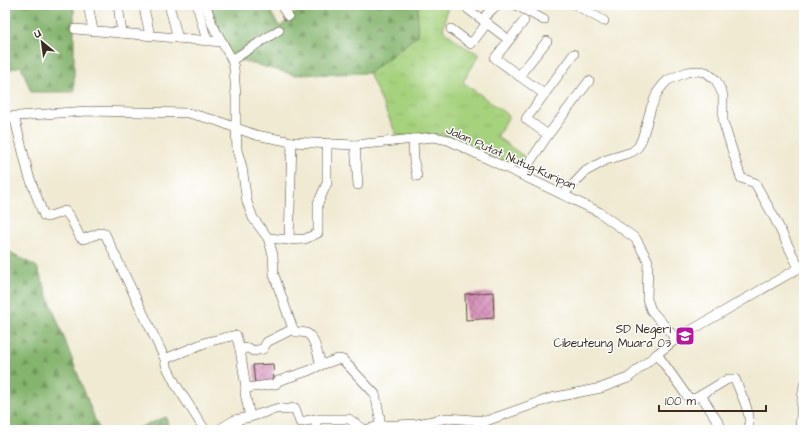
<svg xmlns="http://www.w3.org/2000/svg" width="809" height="435" font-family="'Architects Daughter',sans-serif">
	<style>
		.grass { fill: url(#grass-tufts); stroke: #707e4e }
		.forest { fill: url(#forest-firs); stroke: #606f46 }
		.building { fill: url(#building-cross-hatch) }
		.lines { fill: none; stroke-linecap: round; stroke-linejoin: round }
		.minor-casing { stroke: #564739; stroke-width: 10 }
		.minor { stroke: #fff; stroke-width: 9 }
		.labels { text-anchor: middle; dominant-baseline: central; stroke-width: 3; stroke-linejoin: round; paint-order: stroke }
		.street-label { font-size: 12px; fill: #3b2a1e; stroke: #fff }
		.poi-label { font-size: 12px; fill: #3b2a1e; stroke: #fff; text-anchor: end }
	</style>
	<defs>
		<pattern id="grass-tufts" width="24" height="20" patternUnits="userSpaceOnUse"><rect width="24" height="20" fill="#a6d27e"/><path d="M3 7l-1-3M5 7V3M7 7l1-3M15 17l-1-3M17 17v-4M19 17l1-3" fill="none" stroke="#90b46c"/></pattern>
		<pattern id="forest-firs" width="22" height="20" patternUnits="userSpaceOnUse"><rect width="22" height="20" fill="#84b46d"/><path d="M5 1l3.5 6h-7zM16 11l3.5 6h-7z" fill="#6d9359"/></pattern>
		<pattern id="building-cross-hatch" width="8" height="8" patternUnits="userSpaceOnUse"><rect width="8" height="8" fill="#d48cb7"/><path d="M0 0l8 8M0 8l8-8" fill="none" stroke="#ad7394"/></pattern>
	</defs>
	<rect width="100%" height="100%" fill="#fff"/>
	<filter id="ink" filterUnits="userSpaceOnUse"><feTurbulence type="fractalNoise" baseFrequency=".025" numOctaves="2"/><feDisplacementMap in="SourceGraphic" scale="8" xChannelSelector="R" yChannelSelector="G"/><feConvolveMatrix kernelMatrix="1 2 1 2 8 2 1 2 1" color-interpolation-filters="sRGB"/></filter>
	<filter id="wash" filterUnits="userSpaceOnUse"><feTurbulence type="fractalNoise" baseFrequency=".012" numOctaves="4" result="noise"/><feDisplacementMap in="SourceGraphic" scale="16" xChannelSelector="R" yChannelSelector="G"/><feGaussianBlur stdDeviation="0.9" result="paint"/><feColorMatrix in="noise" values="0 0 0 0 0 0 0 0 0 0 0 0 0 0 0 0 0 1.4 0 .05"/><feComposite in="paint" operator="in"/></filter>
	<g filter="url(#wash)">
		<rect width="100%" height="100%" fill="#f0ead2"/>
		<path class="grass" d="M418,5H448L443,30L465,47L480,54L463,82L509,116L497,137L525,157L518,168L443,135L397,136L369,73L417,36Z"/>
		<g class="forest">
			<path d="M5,5H74V92H31L21,66L5,71Z"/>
			<path d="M207,5H266L280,27L303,5H418L417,36L369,73L295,75L228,57Z"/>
			<path d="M5,249L37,267L99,430H5Z"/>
			<path d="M166,417L169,430H133Z"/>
		</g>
		<g id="blocks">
			<g class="building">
				<path d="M493,292L494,318L466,320L465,294Z"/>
				<path d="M273,364L274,383L255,384L253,365Z"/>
			</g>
		</g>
	</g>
	<g filter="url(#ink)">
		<use href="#blocks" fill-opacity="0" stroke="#564739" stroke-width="1"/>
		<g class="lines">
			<g class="minor-casing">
				<g id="minor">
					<path d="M88,5L93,30"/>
					<path d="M118,5L122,33"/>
					<path d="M169,5L178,38"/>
					<path d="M197,5L207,41"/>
					<path d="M206,5L212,24L232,60L234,68L236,97V128L256,135L292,142L355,145L434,137L448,140L599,212L636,239L648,261L647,299L651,310L676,339L804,265"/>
					<path d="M281,5L288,16"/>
					<path d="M516,5L544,20"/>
					<path d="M576,5L604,21"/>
					<path d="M144,8L150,35"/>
					<path d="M468,9L509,40"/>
					<path d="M486,15L497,5"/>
					<path d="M524,21L495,58L544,94"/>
					<path d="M75,29L222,42"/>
					<path d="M451,29L471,44L487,23"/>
					<path d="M232,60L279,30"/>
					<path d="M519,76L547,41"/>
					<path d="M14,116L29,176L44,216L47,217L65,211L70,217L80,237L83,239L100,233L105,234L165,359L207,342L236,335L240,349L249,348L253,351L263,349L267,342L293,329"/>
					<path d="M5,117L87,111L188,113L218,121L236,128L237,150L242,167L247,202L253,218L268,238L273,255L274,275L293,329L296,332C299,332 303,332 306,333C315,336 318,356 321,365L338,359L343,360L375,394L380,418L379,426"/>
					<path d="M548,135L526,119L574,54"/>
					<path d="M413,139L414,162L417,176"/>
					<path d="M355,145L358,185"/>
					<path d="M521,175L548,135L589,81"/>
					<path d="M563,195L586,171L606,160L632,152L638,147L642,139L651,108L657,93L663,85L668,80L687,72L698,71L706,72L716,80L723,95V121L741,178L755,183L774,217L799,268"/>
					<path d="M268,238L289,240L305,239L318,233V203L327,183V143"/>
					<path d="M289,240L292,142"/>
					<path d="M240,349L246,388L276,384L278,381L308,371L321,365"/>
					<path d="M657,354L687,396L691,399L696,398L728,379H735L745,403L749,416V430"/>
					<path d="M165,359L166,365L176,385L205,430"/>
					<path d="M246,388L245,393L250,417"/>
					<path d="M701,395L721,427L720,430"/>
					<path d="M235,420L239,430"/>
					<path d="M218,430L235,420L250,417L279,408L284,410L295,408L300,422L316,419H349L365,430"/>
					<path d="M316,430V419"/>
					<path d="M365,430L379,426L417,424L448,418L486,421L551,398L601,388L628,378L657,354L676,339"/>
					<path d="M474,430L486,421"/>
					<path d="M800,430L802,399L804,385"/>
				</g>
			</g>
			<use href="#minor" class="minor"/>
		</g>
	</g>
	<defs>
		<g id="school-square" transform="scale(1)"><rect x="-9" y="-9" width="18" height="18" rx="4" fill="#b5179e" stroke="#fff"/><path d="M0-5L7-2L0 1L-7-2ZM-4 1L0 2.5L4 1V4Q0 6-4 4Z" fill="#fff"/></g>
	</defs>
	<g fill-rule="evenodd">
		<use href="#school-square" x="685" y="336"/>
	</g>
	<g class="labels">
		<g class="street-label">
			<text transform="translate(511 158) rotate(24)">Jalan Putat Nutug–Kuripan</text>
		</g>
		<g class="poi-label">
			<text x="671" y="329">SD Negeri<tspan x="671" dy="14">Cibeuteung Muara 03</tspan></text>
		</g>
	</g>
	<rect width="809" height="435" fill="none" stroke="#fff" stroke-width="20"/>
	<g transform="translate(42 42) rotate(331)" stroke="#ffffff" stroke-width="3" paint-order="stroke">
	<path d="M0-3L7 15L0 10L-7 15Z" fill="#3b2a1e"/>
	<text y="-6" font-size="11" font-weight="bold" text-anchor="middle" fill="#3b2a1e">U</text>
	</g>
	<path d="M659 405v6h107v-6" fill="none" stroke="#3b2a1e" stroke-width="2"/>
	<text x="665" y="405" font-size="12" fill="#3b2a1e" stroke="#ffffff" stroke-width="3" paint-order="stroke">100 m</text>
</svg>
